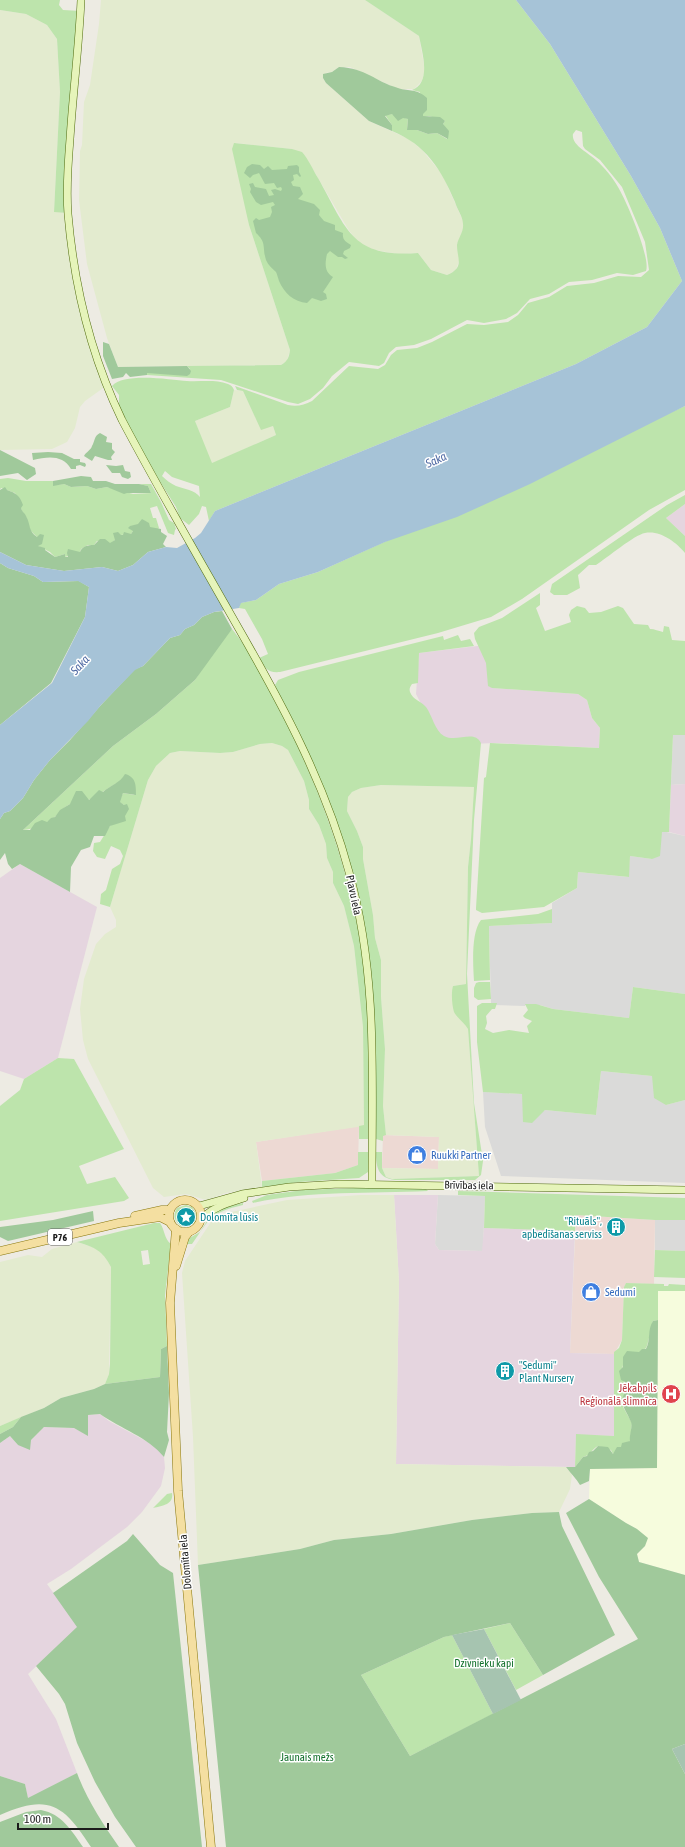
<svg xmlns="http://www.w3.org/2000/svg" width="685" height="1847" font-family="'Asap Condensed',sans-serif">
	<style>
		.residential { fill: #dadad9 }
		.commercial { fill: #edd9d3 }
		.industrial { fill: #e5d5df }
		.education { fill: #f6fcdd }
		.farmland { fill: #e3ebcf }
		.grass { fill: #bde4ac; fill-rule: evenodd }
		.forest { fill: #a0c99b }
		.cemetery { fill: #a6c4b0 }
		.water { fill: #a6c3d7 }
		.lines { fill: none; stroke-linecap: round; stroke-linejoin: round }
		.secondary-casing { stroke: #4f6a0d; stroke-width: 8 }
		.primary-casing { stroke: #89770c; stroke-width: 9 }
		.secondary { stroke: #e6f4ba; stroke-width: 7 }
		.primary { stroke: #f4dfa1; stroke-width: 8 }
		.labels { text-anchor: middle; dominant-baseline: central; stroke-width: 3; stroke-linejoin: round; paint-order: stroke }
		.shield { fill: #fff; stroke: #606060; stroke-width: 1 }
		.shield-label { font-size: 10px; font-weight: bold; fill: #1c1c1c }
		.street-label { font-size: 11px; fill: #1c1c1c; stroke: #fff }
		.shop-label { font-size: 11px; fill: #366cbe; stroke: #fff; text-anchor: start }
		.culture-label { font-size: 11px; fill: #0d838f; stroke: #fff; text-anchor: start }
		.health-label { font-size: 11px; fill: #be3a42; stroke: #fff; text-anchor: end }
		.park-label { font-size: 11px; fill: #14712d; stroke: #fff }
		.water-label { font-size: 12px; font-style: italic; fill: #516ba4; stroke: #fff }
	</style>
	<rect width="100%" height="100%" fill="#edebe3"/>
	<g class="residential">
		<path d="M673,734L685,735V784L671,785Z"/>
		<path d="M662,831L685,836V994L633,987L629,1018L553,1009L540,1005H525V1006L495,1005L496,1003H491L489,926L552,923V903L577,888L578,872L628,877L630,856L652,859Z"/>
		<path d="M601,1071L652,1076L666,1105L685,1100V1183L501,1176L485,1127L483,1092L523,1094V1122L545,1110L596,1115Z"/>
		<path d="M438,1195L485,1196L483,1251L439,1250L435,1244Z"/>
		<path d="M655,1220H685V1251L655,1250Z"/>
	</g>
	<g class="commercial">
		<path d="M359,1126L358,1165L335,1173L262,1181L256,1142Z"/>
		<path d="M383,1135L439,1137L438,1169L382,1168Z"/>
		<path d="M576,1215L655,1220L654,1284L626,1283L624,1287L622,1340L614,1354L570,1353Z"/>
	</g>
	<g class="industrial">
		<path d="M685,504V536L666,518Z"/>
		<path d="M494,644L493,688L578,694L587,700L592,718L600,728L599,748L496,743L442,745L416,694L419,653Z"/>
		<path d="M685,784V836L669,832L671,785Z"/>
		<path d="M20,864L97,907L58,1058L24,1079L0,1071V878Z"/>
		<path d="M394,1195H438L435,1244L439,1250L482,1251L484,1228L575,1231L570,1353L614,1354V1436L576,1435L575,1467L396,1464L399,1282Z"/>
		<path d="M100,1414L109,1421L155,1446L164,1457L165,1468L161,1486L142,1512L127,1527L71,1569L47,1584L78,1627L28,1674L56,1719L77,1773L28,1799L25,1784L0,1776V1443L10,1436L18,1445L31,1440L44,1427L74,1428L88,1435V1415Z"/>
	</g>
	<path class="education" d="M658,1290L685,1291V1575L639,1562L637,1554L645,1546L637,1529L626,1523L589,1499L590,1469L657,1468Z"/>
	<g class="farmland">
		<path d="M101,0H365L419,36L425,71L422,81L414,89H398L350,67H339L332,72L326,73L323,78L326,83L369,121L409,139L422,150L442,174L464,223L462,235L457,244L460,258L456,270L447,275L431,270L418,253L399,254L374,250L364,246L357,241L348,229L305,156L292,149L236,143L249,225L290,350L287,361L281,365L118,367L107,338L87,264L79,200L80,151L82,145L84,102L90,85L99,24Z"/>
		<path d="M0,10L26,14L47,25L57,39L60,92L54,211L68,213L75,271L106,386L85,401L80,407L75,428L67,442L52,449L0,450Z"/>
		<path d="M234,390L243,391L261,429L273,426L276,435L211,464L195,421L230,407Z"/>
		<path d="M272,743L282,746L288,750L304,781L309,800V809L319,825L326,844L327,858L333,872V883L344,906L354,946L363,1027L364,1126L256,1142L262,1187L226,1193L206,1200L186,1194L164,1197L153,1188L88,1059L83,1040L80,1009L84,979L96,944L105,934L116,927V920L110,907L148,780L156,766L170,753L180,751L220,753L233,752L260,744Z"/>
		<path d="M381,785L474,787L471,839L468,867L466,984L453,986L457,1015L464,1022L468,1029L479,1176L392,1179L386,1177L382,1168L438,1169L439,1137L386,1135L383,1106L385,1049L381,997V960L375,938L373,915L363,859V847L357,831L347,811L348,797L352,792L361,788Z"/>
		<path d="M361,1195H394L399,1282L396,1464L566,1467L572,1475L570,1489L559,1512L532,1513L472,1520L391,1534L334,1540L300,1549L198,1565L193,1437L182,1273L185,1261L211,1222L222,1214L287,1200Z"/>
		<path d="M77,1242L98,1249L105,1256L111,1267L109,1374L105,1384L94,1389L61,1398L44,1408L0,1426V1262L28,1255L42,1257L52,1249Z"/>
	</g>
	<g class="grass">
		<path d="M0,0H60L59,5L63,10L81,11L68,213L54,212L60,92L57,39L47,25L26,14L0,10Z"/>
		<path d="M365,0H516L550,44L631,176L660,228L682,281L647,327L576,364L215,511L209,521L206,507L202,506L199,514L189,525L180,518L176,507L159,480L124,418L119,405V395L112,386C124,372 171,380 187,381C200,382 215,379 228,384C231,385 233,387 234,390L230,407L195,421L212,463L276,435L273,426L261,430L243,391L237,390L235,386L288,405C297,407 304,405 312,401L349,366L378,369L385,365L391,355L397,350L417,348L432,342L467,324L484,325L508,322L518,315L528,303L549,297L567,286L594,283L618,276L641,277L649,270L645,242L622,187L600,160L585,149L583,146L582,132L576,130L573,134C571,145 589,153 596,160C604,167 613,178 618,187C626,200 651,258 646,271L633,275L617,273L592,280L569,282L549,294L530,299L517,313L506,319L484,323L467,320L431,339L414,345L396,347L389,353L384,363L379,366L349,362L332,376L323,388L310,399L298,404L288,402L221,380L147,375V373H162L190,369L187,366L281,365C288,361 289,357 290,350L249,225L232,149L234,143L292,149L302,152C309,160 313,170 318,178C347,229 351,258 418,253L431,270L447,275C465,267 457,259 457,245C458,238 464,232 463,224C463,217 457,209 455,202C441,169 426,145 392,131V125L385,115L392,114L408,119L407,130H417L428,134L437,133L447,139L443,124L445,121L429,116L423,117L420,92L412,90C432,83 422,52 419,36ZM165,471L172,477L199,486L200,497C195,490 184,489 176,486C170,483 166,480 162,476Z"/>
		<path d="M685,406V490L649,510L522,599L491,617L438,633L280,672C267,673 265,668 259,658L268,654L262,639L245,609L239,608L240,603L256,600L279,584L318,572Z"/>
		<path d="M8,478L26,481H53V485L64,484L71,487L87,486L96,489L107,487L133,494L151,493L148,486L139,484H151L161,502L169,520L174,523L176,529L175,530L174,535L168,533L157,506L150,508L153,518H156L159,528L158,529L133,531L131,534L121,535L110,544L97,541L94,545H88L81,549L80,552L65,557V554L55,557L50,552L38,546L37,537L30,530L26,517L22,511L15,493L1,488L0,490V479Z"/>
		<path d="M685,495V504L666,518L685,536V553C676,542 660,530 645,533C634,535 607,558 596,565H589L578,575L580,588L567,595H554L550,592L552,584L667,505Z"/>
		<path d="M540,593V605L536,608L545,631L571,622L569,615L571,610L577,606L585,608L589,613L601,612L618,606L623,608L634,624L648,625L650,629C655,629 658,631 663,632L664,626L669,627L672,640L685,641V735H673L669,832H662L660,856L652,859L630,856L629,877L578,872L577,888L544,907L482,913L476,910V908L484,778L486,777L490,743L599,748L600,728L592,718L587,700L578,694L492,688L488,686L486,663L475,639L474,633L479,627L502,618Z"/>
		<path d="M232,629C256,658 273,694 289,728C331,814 360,904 368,1000C372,1046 369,1093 368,1139H359V1126L364,1125L363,1027L354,946L344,906L333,883V872L327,858L326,844L319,825L309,809V800L304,781L288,750L282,746L272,743L260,744L233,752L220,753L180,751L170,753L156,766L148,780L110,907L100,904L101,894L106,890L112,869L120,864L123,856L120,850L111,846L105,859L97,857L93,851L94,843L100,842L110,826L125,816L124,805L119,802L123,793L135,795L120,782C108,786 100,796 88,800C82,802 76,802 70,804C64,807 61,811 56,816C48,823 34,829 23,830L113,746L156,714L195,680L223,636Z"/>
		<path d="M458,635L461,641L470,639L474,646L419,653L418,683L412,684C410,687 409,689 410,692C413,700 421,701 426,707C432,715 435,731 444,736C457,743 474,729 481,743L474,820L467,974L474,1103L483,1161L481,1175L475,1180H395C378,1178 376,1167 376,1152H382V1168L386,1177L392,1179L479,1176L468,1029C465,1023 457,1018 454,1012C452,1005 451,993 453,986L466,984L468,867L471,839L474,787L381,785L361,788L352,792L348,797L347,811L357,831L363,847V859L373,915L375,938L381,960V997L385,1049L383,1106L386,1135L383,1136V1141L376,1139V1054L373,995L369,962L351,868L275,685L278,680L299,672L443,636L444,640Z"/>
		<path d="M552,909V923L489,926L490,980L474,981C473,965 471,932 481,920L538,914Z"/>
		<path d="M479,982H490L491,999L478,1000L474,997V988L476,983Z"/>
		<path d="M633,987L685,994V1100L666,1105L654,1098L652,1076L601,1071L596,1115L545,1110L532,1123L523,1122L522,1094L483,1092L477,1042V1006L482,1003H497L495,1009H492L486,1016L487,1023L485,1029L493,1033L509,1030L529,1033L527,1026L532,1021L525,1018L523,1016L528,1010L525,1004H536L553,1009L629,1018Z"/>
		<path d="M58,1058L74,1059L124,1149L79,1166L87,1184L115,1177L129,1198L124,1201L0,1221V1106L20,1090L24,1079Z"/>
		<path d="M358,1152H368V1172L359,1178L299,1182L262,1187V1181L335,1173L358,1165Z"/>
		<path d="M381,1187L426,1189L428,1191C369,1194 311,1190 253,1203L252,1201L267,1195L303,1190Z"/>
		<path d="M458,1191L685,1198V1220H655L576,1215L575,1231L484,1228L485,1196L458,1195Z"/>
		<path d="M243,1203V1205C210,1213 211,1217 192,1244H185L188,1239L200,1232L212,1213L227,1207Z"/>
		<path d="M186,1205L192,1207L197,1215L194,1224L185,1227V1221L189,1220L190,1217L188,1212L182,1213L181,1217L184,1221L182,1227C175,1222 172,1216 177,1208Z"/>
		<path d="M154,1223H160C165,1230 164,1239 171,1244L165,1295L167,1346L161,1349L160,1377L105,1384L109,1374L110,1364L111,1267C102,1250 96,1248 77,1242ZM148,1250L150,1264L143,1265L141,1251Z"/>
		<path d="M655,1250L685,1251V1278L654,1277Z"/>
		<path d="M626,1283L664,1284V1286H668L669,1284L685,1285V1291H658V1320L653,1321C651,1326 648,1346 646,1348C642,1353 630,1357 624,1360L621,1375L627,1389L623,1407L632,1423L630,1441L613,1454L611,1450L598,1446C592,1449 590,1456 583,1457L575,1467L576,1434L614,1436V1352L619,1348L622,1340L624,1287Z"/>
		<path d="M21,1417L13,1427L0,1434V1426Z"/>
		<path d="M172,1493C174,1504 163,1506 153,1508L167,1494Z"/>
		<path d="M510,1623L543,1675L516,1690L484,1629Z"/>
		<path d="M452,1635L493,1714L410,1756L361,1675L444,1637Z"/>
	</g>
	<g class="forest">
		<path d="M339,67C366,68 374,81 398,88C410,92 416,88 427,98V110L423,114V116L440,117L445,121L443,124L449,131L448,139L437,133L428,134L417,130H407L408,119L403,118L398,121L392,114L385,116L392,125V131L369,121L326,83L323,78V74L332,72Z"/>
		<path d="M252,164L260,165L264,169L268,166L272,170L287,169L288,166L297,165L299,167V172L301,176L300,177L297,174L293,175L294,180L291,182L293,186L300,187L303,194L298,199L314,204L320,210L319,215L324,221L335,225V230L343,233C342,240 346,242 351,245L350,248L344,251L343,254L348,258L345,259L342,257H338L330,251L327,254C325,263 324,272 333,277L323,292L326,294L327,299L321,301L312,298L307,303C294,302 284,293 279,281C278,278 277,274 276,272C272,268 268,265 266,260C262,247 267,243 256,233L253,221L256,218L259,220L270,217L272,212L271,207L275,205L273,202L261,205L256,202L250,192L251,189L249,184L253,183L255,187L266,189L269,196L274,195L271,190L275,189L281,191L282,189L281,187L277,188L274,183L265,184L259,173L253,175L250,178L244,173L247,167Z"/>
		<path d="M103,342L109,344L118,367L187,366L191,371L190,374L187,376L147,373V375L130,377L126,373L123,377L112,379L103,356Z"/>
		<path d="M100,433L107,437L106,442L112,443V449L115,452L111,457L112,460H108L95,456L92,461L84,456C86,452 91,450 92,446C95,441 94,436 100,433Z"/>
		<path d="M0,450L35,468L36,474L27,480L18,473L0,476Z"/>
		<path d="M48,452L62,453L74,459H80V462L85,463L86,465L85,467L80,465L76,466V469H71C63,455 49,456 33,460L32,453Z"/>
		<path d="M106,465L116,466L123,465L125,471L130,472L131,477L128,479L122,477L120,473H112Z"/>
		<path d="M81,476L91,477L93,481H106L115,484H139L148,486L151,493H127L124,494L107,487L96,489L87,486L71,487L64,484L53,486V481Z"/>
		<path d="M5,487L7,490C16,493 20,496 23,505L21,508C22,512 25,513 26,516C31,525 28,531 37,537L40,534L44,535L42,544L38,546L45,548V550L55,557L65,554V557H68L67,553L68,549L80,552C82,546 88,545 94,545L100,539H105L110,543L115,540L113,533L118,532L121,535H123L124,532L131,534L133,531L128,528L130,526L138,524L142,519L149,523L150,527L161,529V532L167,536L163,544L166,547L148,552L133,565L118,571L102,567L64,571L26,565L0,552V490Z"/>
		<path d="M0,563L8,568L34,576L43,582L79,581L89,587L85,617L51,683L0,725Z"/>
		<path d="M222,611L232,629L195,680L156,714L113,746L23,830H30L35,823L42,820L47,822L51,818L55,817L60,810L70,804L76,791H82L89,800L99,790L103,792C111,785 120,783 125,774C136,777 136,785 136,795L123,793L120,802L124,805L127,804L129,809L125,816L126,821L110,826L105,836H94L90,847L81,850L71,867L70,892L20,864L12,869L8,864L5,853L0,860V819L4,813L10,811L23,798L34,780L50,760L70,740L101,705L135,669L143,666L170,638L180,635L185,629L194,625L202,617L214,612Z"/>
		<path d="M93,1211L94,1221L8,1241L0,1237V1227L53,1220Z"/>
		<path d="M658,1320L657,1468L590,1469L589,1481L580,1485C576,1478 571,1474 566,1467H575L583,1457L587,1456L589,1452L593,1451L598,1446L608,1447L613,1454L617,1447H621L622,1443L630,1441C629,1435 633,1426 631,1422C626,1409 617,1403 627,1389L625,1382L621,1380L619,1371L623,1367V1357L627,1351L639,1352L642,1349H646C651,1340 647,1330 653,1321Z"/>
		<path d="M167,1346L169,1393L167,1432L169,1440L164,1457C148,1437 121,1429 100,1414L88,1415V1436L74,1428L44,1427L31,1440L30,1450L18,1445L10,1436L0,1443V1434L13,1427L21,1417L44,1408L61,1398L94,1389L105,1384L160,1377L161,1349Z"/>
		<path d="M589,1499L626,1523L637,1529L648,1538L645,1546L637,1554L639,1562L685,1575V1744L672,1749L685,1774V1847H226L198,1565L300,1549L334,1540L391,1534L472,1520L532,1513L559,1512L562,1526L615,1635L543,1675L510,1623L444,1637L361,1675L410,1756L638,1639L599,1577L566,1513Z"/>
		<path d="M133,1534L160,1565L173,1573L202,1847H136L115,1817L95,1782L77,1743L65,1704L59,1694L36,1666L77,1627L53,1593L127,1541Z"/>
		<path d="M77,1773C87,1800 103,1824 119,1847H91C64,1805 49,1793 0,1815V1776L25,1784L28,1798Z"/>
		<path d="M41,1810C62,1814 71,1830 83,1847H0V1822L26,1812Z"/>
	</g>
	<g class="cemetery">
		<path d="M484,1629L521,1700L493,1714L452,1635Z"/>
		<path d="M685,1744V1774L672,1749Z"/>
	</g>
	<path class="water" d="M516,0H685V406L530,484L457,517L385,542L318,572L279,584L256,600L241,603L239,608L214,612L202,617L194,625L185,629L180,635L170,638L143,666L135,670L101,705L88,721L50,760L34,780L23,798L10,811L4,813L0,819V725L52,683L85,617L89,587L78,581L43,582L34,576L8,568L0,563V552L26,565L64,571L102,567L118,571L133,565L148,552L166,547L177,548L195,538L201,533L215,511L576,364L647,327L682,281L660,228L631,176L550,44Z"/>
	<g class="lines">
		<g class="secondary-casing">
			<g id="secondary">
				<path d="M81,0C79,46 73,92 70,139C68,163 66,189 68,214C74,285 91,356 122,420C158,488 197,555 235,622C281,702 325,782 349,872C378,975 372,1077 372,1183"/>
				<path d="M199,1206L242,1194L289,1187L339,1184L685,1190"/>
				<path d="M202,1219C212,1207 229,1203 244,1198"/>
			</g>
		</g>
		<g class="primary-casing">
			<g id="primary">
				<circle cx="185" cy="1216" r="16"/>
				<path d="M135,1216L162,1210H170"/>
				<path d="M176,1229L170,1303L178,1491L211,1847"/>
				<path d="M0,1251L119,1223L160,1217L170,1222"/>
				<path d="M176,1266L185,1237L189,1232"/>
			</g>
		</g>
		<use href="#secondary" class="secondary"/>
		<use href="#primary" class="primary"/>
	</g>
	<defs>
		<g id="shop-disc" transform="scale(1)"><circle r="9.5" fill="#3f7fe0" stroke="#fff"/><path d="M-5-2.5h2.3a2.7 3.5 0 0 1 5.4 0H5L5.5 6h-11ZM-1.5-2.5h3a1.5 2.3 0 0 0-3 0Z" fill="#fff"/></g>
		<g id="sight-disc" transform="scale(1)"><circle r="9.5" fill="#0f9aa8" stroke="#fff"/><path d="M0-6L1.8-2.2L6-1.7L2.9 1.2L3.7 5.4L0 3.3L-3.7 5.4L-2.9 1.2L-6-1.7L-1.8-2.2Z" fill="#fff"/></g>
		<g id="building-disc" transform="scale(1)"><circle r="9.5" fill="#0f9aa8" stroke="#fff"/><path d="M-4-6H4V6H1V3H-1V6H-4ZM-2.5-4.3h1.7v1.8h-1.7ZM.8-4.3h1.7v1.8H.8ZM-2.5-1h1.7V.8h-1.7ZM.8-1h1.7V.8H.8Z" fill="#fff"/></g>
		<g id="hospital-disc" transform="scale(1)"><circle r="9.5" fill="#e0444e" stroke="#fff"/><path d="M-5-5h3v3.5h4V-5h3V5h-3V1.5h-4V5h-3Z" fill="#fff"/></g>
	</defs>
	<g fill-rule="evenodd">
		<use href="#shop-disc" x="417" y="1155"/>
		<use href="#sight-disc" x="186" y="1217"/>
		<use href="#building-disc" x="616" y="1227"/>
		<use href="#shop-disc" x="591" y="1292"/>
		<use href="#building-disc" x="505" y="1371"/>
		<use href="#hospital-disc" x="671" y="1394"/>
	</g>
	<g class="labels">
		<rect class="shield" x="48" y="1229" width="24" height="16" rx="3"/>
		<g class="shield-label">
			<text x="60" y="1237">P76</text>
		</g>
		<g class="street-label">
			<text transform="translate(354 895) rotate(78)">Pļavu iela</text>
			<text transform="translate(469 1185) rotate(1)">Brīvības iela</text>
			<text transform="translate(185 1562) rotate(-95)">Dolomīta iela</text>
		</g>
		<g class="shop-label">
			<text x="431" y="1155">Ruukki Partner</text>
			<text x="605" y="1292">Sedumi</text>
		</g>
		<g class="culture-label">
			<text x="200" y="1217">Dolomīta lūsis</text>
			<text x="602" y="1221" text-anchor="end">"Rituāls",<tspan x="602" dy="13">apbedīšanas serviss</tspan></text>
			<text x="519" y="1365">"Sedumi"<tspan x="519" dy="13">Plant Nursery</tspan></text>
		</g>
		<g class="health-label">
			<text x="657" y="1388">Jēkabpils<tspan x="657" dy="13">Reģionālā slimnīca</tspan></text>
		</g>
		<g class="park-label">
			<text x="484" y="1663">Dzīvnieku kapi</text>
			<text x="307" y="1757">Jaunais mežs</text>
		</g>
		<g class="water-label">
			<text transform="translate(436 460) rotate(-25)">Saka</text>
			<text transform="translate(80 665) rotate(-47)">Saka</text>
		</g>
	</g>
	<path d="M18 1823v6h90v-6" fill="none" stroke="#1c1c1c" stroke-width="2"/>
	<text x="24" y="1823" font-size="12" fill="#1c1c1c" stroke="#ffffff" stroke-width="3" paint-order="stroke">100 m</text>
</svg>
